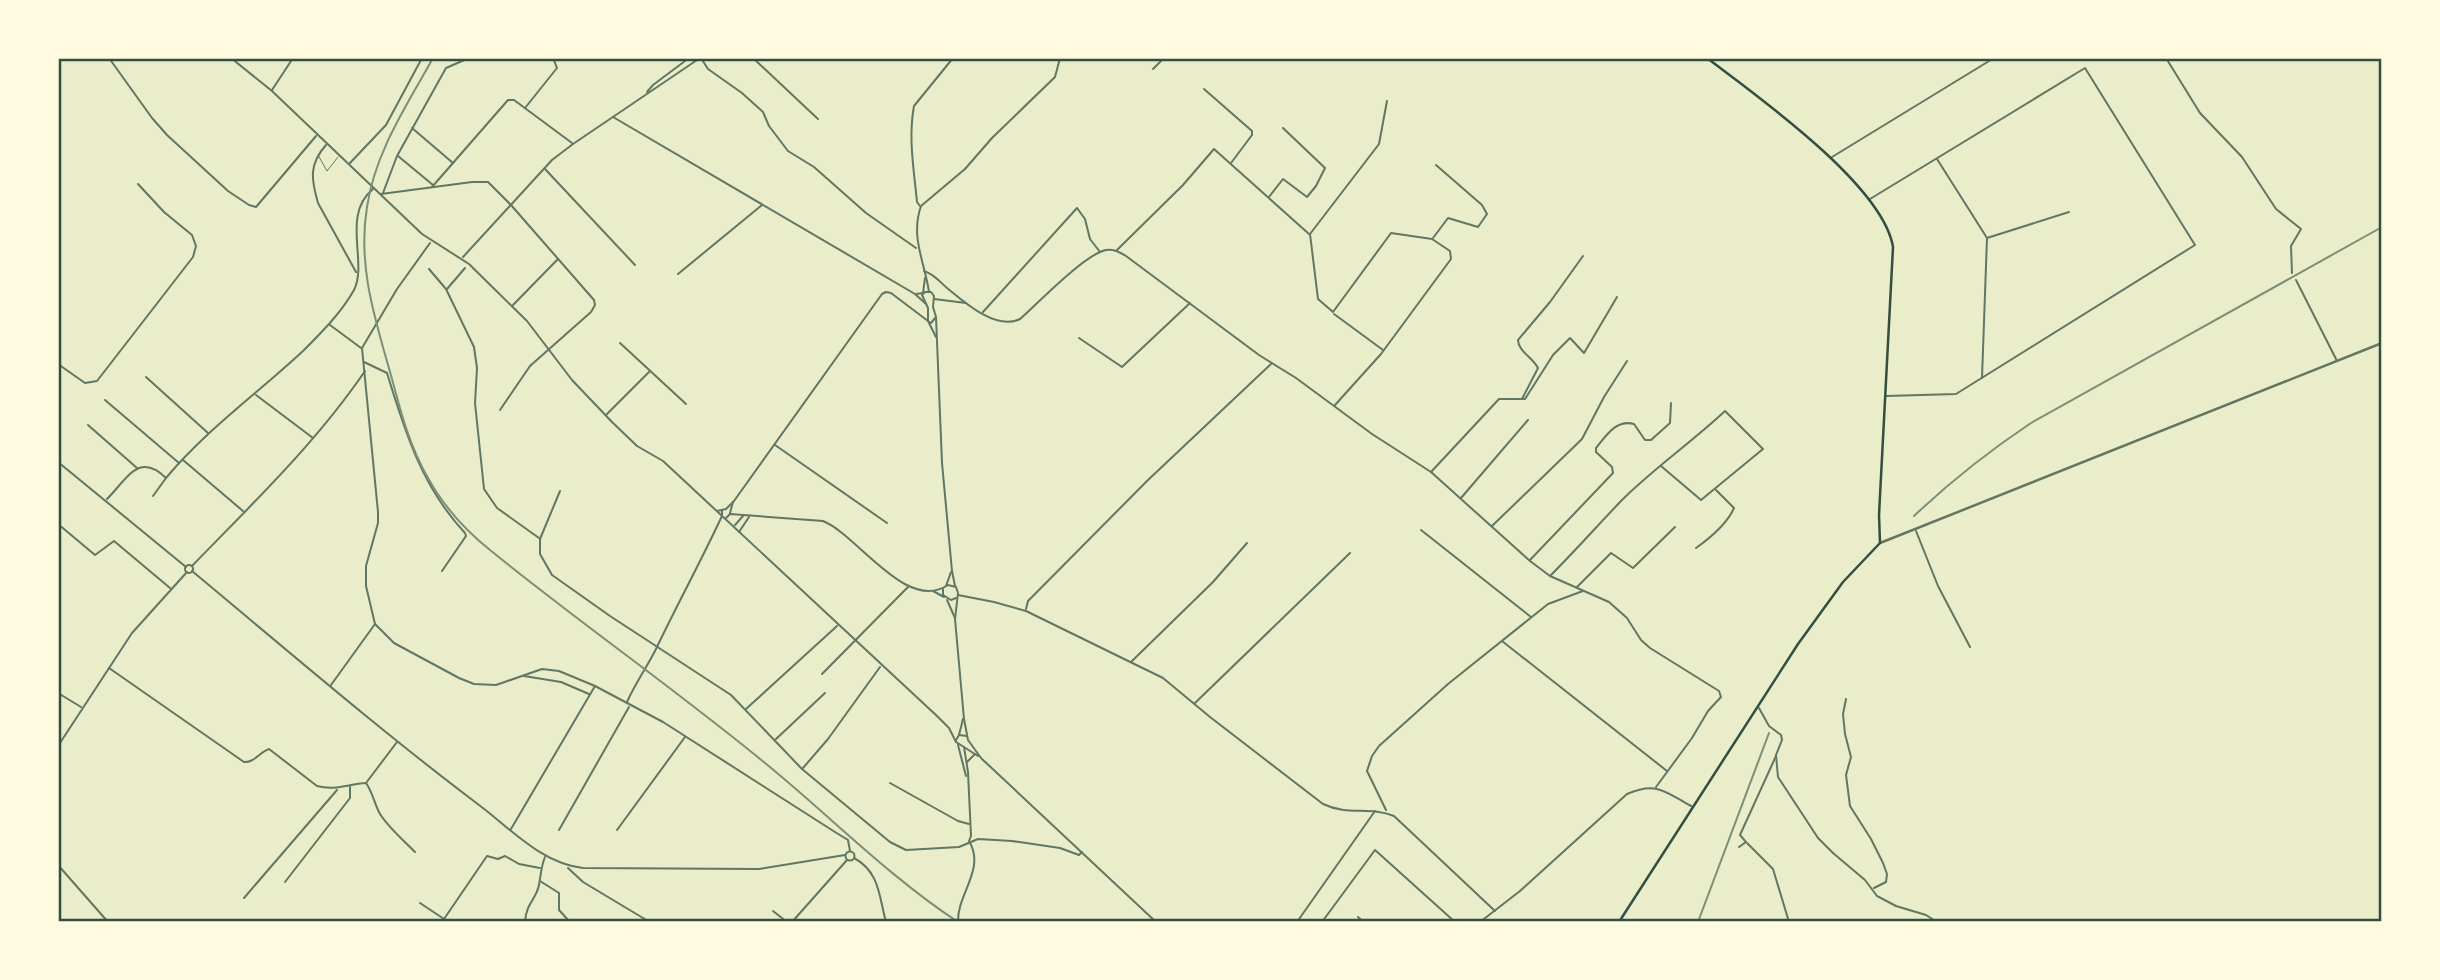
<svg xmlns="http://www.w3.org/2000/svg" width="2440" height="980" font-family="'Zilla Slab',serif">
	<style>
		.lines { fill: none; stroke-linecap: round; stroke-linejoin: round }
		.service { stroke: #617663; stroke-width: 1 }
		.minor { stroke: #617663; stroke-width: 2 }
		.tertiary { stroke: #617663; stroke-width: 2.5 }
		.secondary { stroke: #344e41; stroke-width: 2.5 }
		.rail { stroke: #7c8e77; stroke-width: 2 }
		.neatline { fill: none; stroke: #344e41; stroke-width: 2.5 }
	</style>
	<rect width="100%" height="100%" fill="#e9edc9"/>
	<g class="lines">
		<path class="service" d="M318,155L327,171L338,157"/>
		<g class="minor">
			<path d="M109,58L152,118L167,135L228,191L249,205L256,207L316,136"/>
			<path d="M231,58L272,91L422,234L469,264L527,321L572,380L612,422L637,446L663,461L937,716L949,728L956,742"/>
			<path d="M701,58L708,69L742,93L763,112L769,126L788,151L814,167L866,213L916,248"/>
			<path d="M753,58L818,119"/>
			<path d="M2166,58L2200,113L2242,157L2276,209L2301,229L2291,246L2292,273"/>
			<path d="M1153,69L1164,58"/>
			<path d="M1204,89L1252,131V135L1231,163"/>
			<path d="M272,90L293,58"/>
			<path d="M647,92L653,85L689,58"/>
			<path d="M525,108L557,68L553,58"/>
			<path d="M613,117L915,294L926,304"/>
			<path d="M412,128L453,163"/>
			<path d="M326,145C309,164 311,179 318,203L356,272"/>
			<path d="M398,156L433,185"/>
			<path d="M1832,157L1994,58"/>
			<path d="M1937,159L1987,238L2069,212"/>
			<path d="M350,163L386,125L422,58"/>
			<path d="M545,169L635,265"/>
			<path d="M432,187L508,100H514L572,143"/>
			<path d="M383,193L397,156L446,68L469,58"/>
			<path d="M381,194L472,182H488L511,205L594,300L595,305L591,312L530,366L500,410"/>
			<path d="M1269,197L1283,179L1307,197L1316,186L1325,168L1283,128"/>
			<path d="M1870,199L2085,68L2195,245L1956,394L1886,396"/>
			<path d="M920,206L917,202C914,170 908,138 914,106L953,58"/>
			<path d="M1433,238L1448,218L1478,227L1487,214L1482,205L1436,165"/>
			<path d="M430,243L397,289L362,348L378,512V523L366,566V586L375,624L394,643L459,678L474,684L496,685L542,669L559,671L595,686L663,722L835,832L848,840L850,851"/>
			<path d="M1117,250L1183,185L1214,149L1309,234"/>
			<path d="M463,257L552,160L573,144L700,58"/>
			<path d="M429,269L446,289L474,347L477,368L475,403L484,489L497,508L539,538"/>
			<path d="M924,271C934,274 939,281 947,288C964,302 996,331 1020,319C1037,304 1085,254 1106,250C1114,249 1119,252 1126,256L1259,355L1296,378L1372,434L1431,472L1530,561L1550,576L1609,602L1627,618L1641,640L1650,648L1719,691L1721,697L1708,711L1692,738L1656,787"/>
			<path d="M678,274L762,205"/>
			<path d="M2296,280L2337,361"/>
			<path d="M447,289L465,268"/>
			<path d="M929,292C925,263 910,237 921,206L965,169L992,138L1055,77L1060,58"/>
			<path d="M931,292L934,296L933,307L936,317L931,323L928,321V308L922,295L925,292Z"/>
			<path d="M916,294L923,293L925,278"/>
			<path d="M934,299L966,303"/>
			<path d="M513,305L558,259"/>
			<path d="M983,312L1077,208L1085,219L1090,239L1100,252"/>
			<path d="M1334,314L1383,350"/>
			<path d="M936,317L942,463L952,571L955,586"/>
			<path d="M330,325L361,348"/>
			<path d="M1079,338L1122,367L1190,303"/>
			<path d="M620,343L686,404"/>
			<path d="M364,362L387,373C405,432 422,487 465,533L466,536L442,571"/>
			<path d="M58,364L85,383L97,381L193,257L196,246L192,235L164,212L138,184"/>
			<path d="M146,377L208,433"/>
			<path d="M1982,378L1987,238"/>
			<path d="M256,395L313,438"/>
			<path d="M1523,399H1525L1553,355L1570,338L1584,353L1617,297"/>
			<path d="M105,400L179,463"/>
			<path d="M1335,405L1381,354L1451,259L1450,251L1432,239L1391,233L1333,312L1318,299L1310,234L1379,144L1387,101"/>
			<path d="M606,415L649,372"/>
			<path d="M88,425L137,468"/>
			<path d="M775,445L887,523"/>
			<path d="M183,460L243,511"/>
			<path d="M58,462L186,567"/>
			<path d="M1431,472L1499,399H1522L1538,368C1533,358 1518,351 1518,340L1550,302L1583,256"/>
			<path d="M166,478C206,430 258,393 303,351C322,332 341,313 354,290C368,262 341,215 373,189"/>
			<path d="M560,491L540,539V554L552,575L610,616L731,695L802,769L890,842L906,850L959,847L978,839L1012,841L1060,848L1079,855L1082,852"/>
			<path d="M1461,498L1528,420"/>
			<path d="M107,499C127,479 139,451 166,478L153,496"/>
			<path d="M717,511L726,509L734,501L882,294L886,292L891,293L928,321L936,337"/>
			<path d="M730,513L733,502"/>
			<path d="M726,518L730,514L823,521C858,535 906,613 948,585L956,587L958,593L955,619L964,719L968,740L981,758"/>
			<path d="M58,524L95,555L114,541L170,588"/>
			<path d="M735,525L743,516"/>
			<path d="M1492,526L1582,439L1604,397L1627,361"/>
			<path d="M1421,530L1531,617"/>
			<path d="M1916,531L1938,586L1970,647"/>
			<path d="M739,532L749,517"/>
			<path d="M1696,548C1710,538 1727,524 1734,508L1716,490"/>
			<path d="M1530,560L1613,473L1612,467L1596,452V448C1606,436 1616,419 1634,424L1645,440H1651L1670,423L1671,403"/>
			<circle cx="189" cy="569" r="4"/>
			<path d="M192,566C252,504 316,443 365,371"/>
			<path d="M192,571C287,650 381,731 479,805C511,829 541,863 583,868L759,869L845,855"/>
			<path d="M1551,575C1575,551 1598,525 1622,500C1654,468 1692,442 1725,411L1763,449L1701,500L1661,466"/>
			<path d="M946,586L951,572"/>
			<path d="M1577,587L1611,553L1633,568L1675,527"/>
			<path d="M943,589V595L951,600L956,598"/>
			<path d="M933,591L944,597"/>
			<path d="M958,595L994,602L1026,611L1163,678L1210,717L1323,804C1348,816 1370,806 1394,816L1495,911"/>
			<path d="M947,600L955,618"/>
			<path d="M1026,609L1028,601L1148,480L1271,364"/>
			<path d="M1502,641L1667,771"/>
			<path d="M1131,662L1213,582L1247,543"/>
			<path d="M109,668L244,762C254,763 260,752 269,749L317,786C336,791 348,784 366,783L397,742"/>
			<path d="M822,674L908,587"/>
			<path d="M524,676L561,682L589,694"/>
			<path d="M331,685L375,624"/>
			<path d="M58,693L81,707"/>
			<path d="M1846,699L1843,714L1845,734L1851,757L1846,775L1850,806L1871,839L1883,863L1887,874L1886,882L1874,888"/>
			<path d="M627,702C636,682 647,667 656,649C677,605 701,561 722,516V511"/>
			<path d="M1195,703L1350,553"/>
			<path d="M1759,708L1769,726L1781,735L1782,740L1776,755L1778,777L1818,838L1833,853L1865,880L1877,896L1896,906L1926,915L1937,922"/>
			<path d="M746,709L837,626"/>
			<path d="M959,735L963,719"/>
			<path d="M776,739L825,693"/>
			<path d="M956,740L959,735L967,736"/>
			<path d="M956,742L978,756"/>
			<path d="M958,745L966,776"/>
			<path d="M58,746L132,633L187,572"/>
			<path d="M982,759L1156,922"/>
			<path d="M967,762L975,754"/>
			<path d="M803,768L828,739L880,667"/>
			<path d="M366,783C373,793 374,803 380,814C389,828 403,840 415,852"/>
			<path d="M890,783L958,821L969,824"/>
			<path d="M1386,810L1367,771L1372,756L1379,746L1448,684L1548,604L1583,591"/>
			<path d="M511,829L595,686"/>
			<path d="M559,830L629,707"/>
			<path d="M617,830L685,737"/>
			<path d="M1747,843L1773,869L1789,922"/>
			<path d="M1739,847L1746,842L1740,835L1776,756"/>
			<circle cx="850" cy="856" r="4.5"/>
			<path d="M854,858C880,872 879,897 886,922"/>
			<path d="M58,865L108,922"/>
			<path d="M568,868L583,882L648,921"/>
			<path d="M540,881L559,893V910L569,921"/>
			<path d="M285,882L350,798V787"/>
			<path d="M244,898L337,790"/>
			<path d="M420,903L444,919L487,856L498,859L505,856L519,864L540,868"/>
			<path d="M773,911L787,922"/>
			<path d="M1358,917L1364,922"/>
			<path d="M525,922C526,903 536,900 539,885C541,874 541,867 545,857"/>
			<path d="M792,922L847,860"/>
			<path d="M958,922C957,894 986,869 969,841L971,836L968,772L964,747"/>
			<path d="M1297,922L1375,811"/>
			<path d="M1322,922L1375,850L1455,922"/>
			<path d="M1480,922L1520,891L1627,794C1657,781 1665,792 1691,806"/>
		</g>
		<path class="tertiary" d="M1880,543L2382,343"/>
		<path class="secondary" d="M1619,922L1798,644L1843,582L1880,543L1879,515L1893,247C1883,185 1757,96 1707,58"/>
		<g class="rail">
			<path d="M433,58C407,105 375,152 367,207C357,267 376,322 392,379C401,413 410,447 428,478C444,507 465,530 490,550C580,623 675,689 765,763C829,815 888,876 958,922"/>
			<path d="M1914,516C1951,481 1989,451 2031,423L2382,227"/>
			<path d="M1698,922L1769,733"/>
		</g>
	</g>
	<rect width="2440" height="980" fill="none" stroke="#fefae0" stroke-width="119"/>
	<rect x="60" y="60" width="2320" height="860" class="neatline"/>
</svg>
